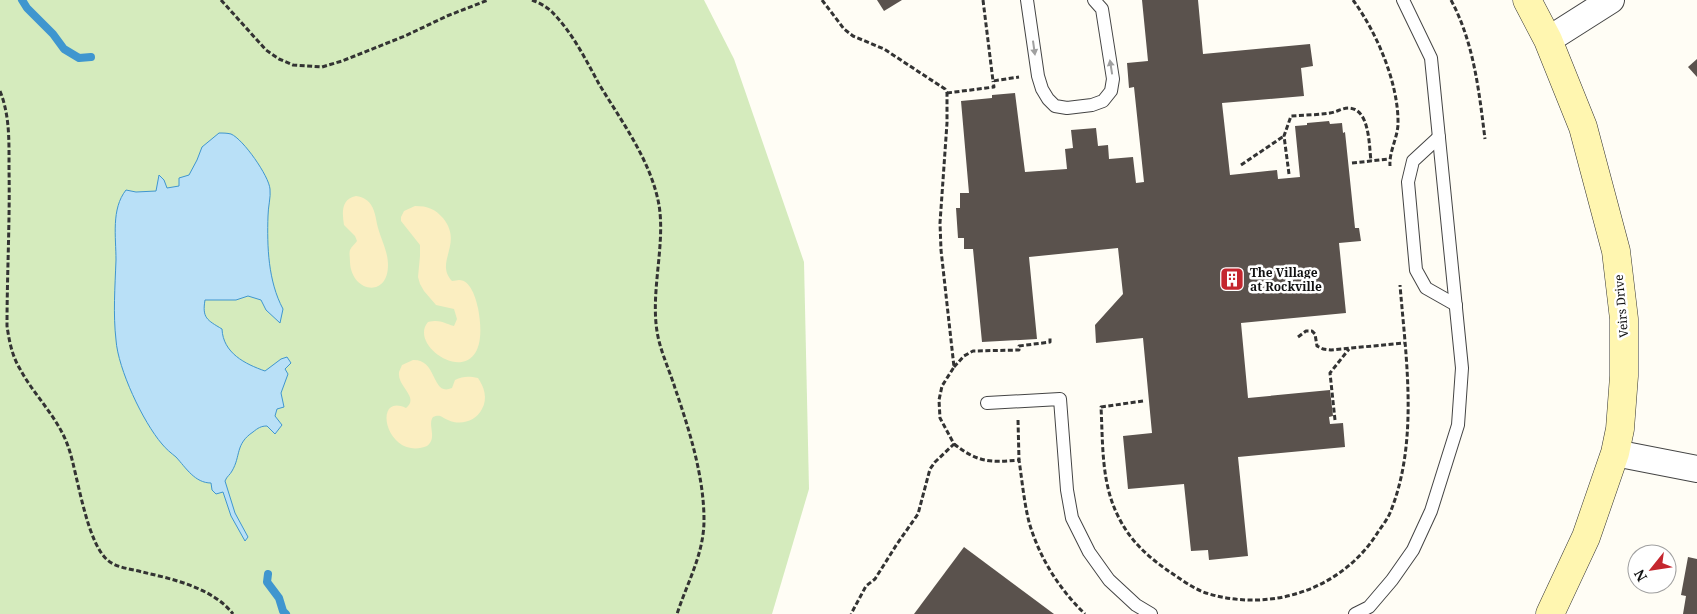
<svg xmlns="http://www.w3.org/2000/svg" width="1697" height="614" font-family="'Noto Serif',serif">
	<style>
		.green { fill: #d5ebbd }
		.sand { fill: #fbeec1 }
		.water { fill: #b9e0f7; stroke: #3f96cf }
		.lines { fill: none; stroke-linecap: round; stroke-linejoin: round }
		.stream { stroke: #3f96cf; stroke-width: 8 }
		.building { fill: #5a524d }
		.lane-casing { stroke: #444; stroke-width: 14 }
		.street-casing { stroke: #444; stroke-width: 28 }
		.secondary-casing { stroke: #333; stroke-width: 29 }
		.path { stroke: #333; stroke-width: 3; stroke-dasharray: 5 2.5; stroke-linecap: butt }
		.lane { stroke: #fff; stroke-width: 12 }
		.street { stroke: #fff; stroke-width: 26 }
		.secondary { stroke: #fff6b0; stroke-width: 28 }
		.oneway { fill: #a0a0a0 }
		.labels { text-anchor: middle; dominant-baseline: central; stroke-width: 5; stroke-linejoin: round; paint-order: stroke }
		.poi-label { font-size: 12px; font-weight: bold; fill: #111; stroke: #fff; text-anchor: start }
		.street-label { font-size: 12px; fill: #111; stroke: #fff }
	</style>
	<rect width="100%" height="100%" fill="#fffdf5"/>
	<path class="green" d="M0,0H704L734,59L804,262L809,489L772,614H0Z"/>
	<g class="sand">
		<path d="M356,196C372,198 375,211 377,224C380,238 388,250 388,265C388,299 351,292 350,262C350,258 349,253 350,250C351,247 355,244 357,241L355,236L344,225C342,213 341,199 356,196Z"/>
		<path d="M415,206C428,206 435,209 443,218C464,244 434,262 452,281C455,281 457,280 459,280C471,280 476,299 478,308C496,403 404,350 428,322C441,319 443,323 454,326L457,319L454,309L436,305L424,291L420,284L418,277L420,256V245L401,221V217L404,211Z"/>
		<path d="M413,360C438,359 431,397 452,388L455,380C463,376 469,376 478,378C484,387 488,398 482,409C476,421 461,426 448,420C441,417 440,414 433,417C427,425 438,438 427,446C422,448 416,449 411,448C383,444 376,394 406,408C420,397 397,387 399,372C400,370 401,367 402,365Z"/>
	</g>
	<path class="water" d="M219,133C223,133 227,133 231,134C243,139 269,176 270,189C271,197 268,207 268,216C267,246 268,281 283,309L280,323L266,310L261,300L248,296L236,300H205C202,318 207,320 222,329C223,353 245,364 265,371L281,359L287,357L291,363L285,369L288,374L281,393L284,407L277,409L275,416L282,425L275,434L267,426C261,426 258,428 253,432C235,444 241,456 232,471C230,475 227,476 225,481L235,513L248,537L245,541L231,516L223,492L216,494L212,490L211,483C195,483 186,468 176,457C171,453 166,449 162,444C143,422 118,369 116,340C113,314 115,287 116,260C116,237 111,209 126,190L136,192L156,191L159,175L164,180L167,188L179,186V178L189,175L197,160L202,147Z"/>
	<g class="lines">
		<g class="stream">
			<path d="M22,0L27,8L53,34L64,49L79,58L91,57"/>
			<path d="M268,574L267,582L279,598L283,611L286,614"/>
		</g>
	</g>
	<g class="building">
		<path d="M877,0H902L884,11Z"/>
		<path d="M1142,0H1198L1203,54L1310,44L1313,66L1301,68L1304,96L1222,103L1230,175L1277,170L1278,179L1300,177L1295,126L1307,125V123L1329,121L1330,124L1342,123L1343,133L1345,132L1355,228H1359L1361,241L1339,243L1346,313L1241,323L1248,398L1330,390L1333,416L1329,417L1330,424L1343,423L1345,447L1238,457L1248,556L1209,560L1208,550L1191,551L1184,484L1128,489L1123,436L1152,433L1143,338L1096,343L1095,325L1123,294L1118,248L1029,257L1037,339L982,342L973,249H964V238H958L956,208H960V193H969L961,101L992,98V95L1015,93L1025,172L1067,169L1065,149L1073,148L1071,130L1096,128L1098,146L1108,145L1109,159L1133,157L1136,183L1144,182L1134,87L1129,88L1127,63L1148,61Z"/>
		<path d="M1697,59V77L1688,67Z"/>
		<path d="M964,547L1054,614H914Z"/>
		<path d="M1688,557L1697,559V614H1683L1686,596L1681,595Z"/>
	</g>
	<g class="lines">
		<g class="lane-casing">
			<g id="lane">
				<path d="M1027,0L1038,76L1042,89L1048,99L1055,106L1067,108L1092,105L1103,101L1111,91L1113,79L1102,9L1094,0"/>
				<path d="M1439,137L1413,161L1408,182L1416,270L1426,288L1456,305"/>
				<path d="M987,403L1060,399L1067,490L1072,518L1089,552L1109,580L1136,605L1151,614"/>
				<path d="M1355,614L1369,607L1392,580L1413,550L1431,511L1458,425L1462,368L1431,58L1403,0"/>
			</g>
		</g>
		<g class="street-casing">
			<g id="street">
				<path d="M1548,40L1611,0"/>
				<path d="M1615,453L1697,469"/>
			</g>
		</g>
		<g class="secondary-casing">
			<path id="secondary" d="M1527,0L1548,40L1583,127L1616,251L1624,319V376L1620,429L1615,453L1586,537L1550,614"/>
		</g>
		<g class="path">
			<path d="M221,0L266,50L279,59L293,65L322,67L342,61L405,36L447,16L488,0"/>
			<path d="M532,0C540,3 549,8 554,14C573,34 586,60 599,84C622,122 651,161 659,205C666,248 648,298 659,341C663,357 670,372 675,388C689,429 704,476 704,520C704,554 687,583 677,614"/>
			<path d="M822,0L844,29L853,36L884,49L945,89L947,93V123L940,223L941,250L954,367L942,386L939,400L940,418L954,444L935,462L930,469L918,514L897,544L875,579L866,586L851,614"/>
			<path d="M983,0L993,81L1019,77"/>
			<path d="M1353,0C1377,33 1399,84 1398,125C1397,139 1389,152 1390,166"/>
			<path d="M1451,0C1474,43 1479,91 1485,139"/>
			<path d="M0,91C10,116 9,142 9,169C10,221 7,274 7,326C9,340 12,356 20,369C35,397 59,418 69,449C78,476 87,547 110,562C119,568 131,569 142,572C173,579 213,588 233,614"/>
			<path d="M947,93L994,87L993,81"/>
			<path d="M1352,163L1389,159"/>
			<path d="M1241,165L1284,136"/>
			<path d="M1289,174L1284,136L1291,116C1304,115 1318,115 1330,113C1337,112 1342,108 1349,108C1370,109 1369,146 1371,161"/>
			<path d="M1298,337L1306,331H1312L1315,334L1317,346L1323,349L1331,350L1404,343"/>
			<path d="M954,367L964,356L973,351L1019,350V346L1050,342V338"/>
			<path d="M1143,401L1101,407C1103,444 1101,484 1119,518C1130,540 1147,556 1167,570C1179,578 1192,588 1206,593C1270,613 1342,590 1378,532C1382,526 1387,520 1390,513C1419,442 1406,359 1400,285"/>
			<path d="M1018,420L1019,460"/>
			<path d="M1335,420L1330,373L1349,349"/>
			<path d="M954,444C977,462 990,463 1019,460C1022,480 1024,502 1029,522C1039,557 1059,589 1085,614"/>
		</g>
		<use href="#lane" class="lane"/>
		<use href="#street" class="street"/>
		<use href="#secondary" class="secondary"/>
	</g>
	<defs><path id="oneway-solid" d="M-6-.8H1V-3.2L6.5 0L1 3.2V.8H-6Z" transform="scale(1.25)"/></defs>
	<g class="oneway">
		<use href="#oneway-solid" transform="translate(1034 48) rotate(82)"/>
		<use href="#oneway-solid" transform="translate(1111 67) rotate(-99)"/>
	</g>
	<defs>
		<g id="building-square" transform="scale(1.25)"><rect x="-9" y="-9" width="18" height="18" rx="4" fill="#c4262e" stroke="#fff"/><path d="M-4-6H4V6H1V3H-1V6H-4ZM-2.5-4.3h1.7v1.8h-1.7ZM.8-4.3h1.7v1.8H.8ZM-2.5-1h1.7V.8h-1.7ZM.8-1h1.7V.8H.8Z" fill="#fff"/></g>
	</defs>
	<g fill-rule="evenodd">
		<use href="#building-square" x="1232" y="279"/>
	</g>
	<g class="labels">
		<g class="poi-label">
			<text x="1250" y="272">The Village<tspan x="1250" dy="14">at Rockville</tspan></text>
		</g>
		<g class="street-label">
			<text transform="translate(1621 306) rotate(-95)">Veirs Drive</text>
		</g>
	</g>
	<g transform="translate(1652 569) rotate(240)"><circle r="24" fill="#ffffff" stroke="#a0a0a0"/>
	<path d="M0-4L9 19L0 12L-9 19Z" fill="#c4262e"/>
	<text y="-8" font-size="14" font-weight="bold" text-anchor="middle" fill="#111111">N</text>
	</g>
</svg>
